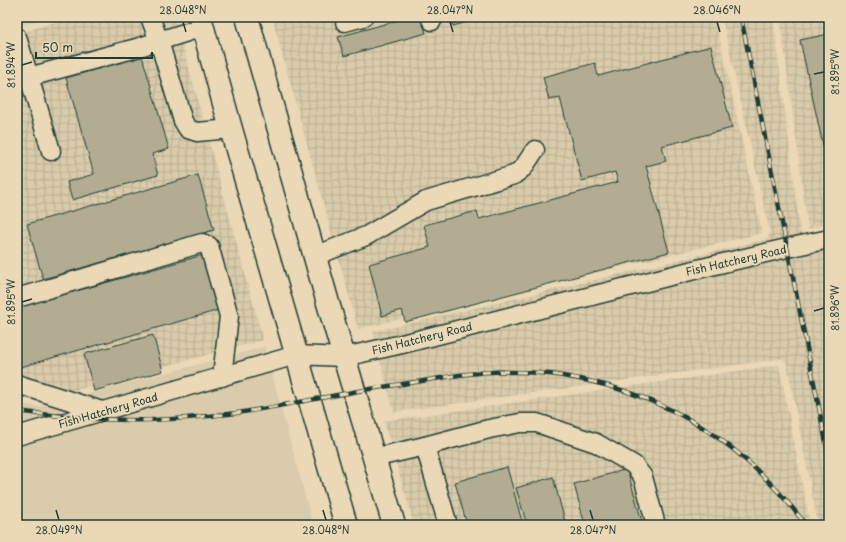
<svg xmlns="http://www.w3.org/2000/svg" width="846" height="542" font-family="'Playpen Sans',sans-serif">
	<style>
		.built { fill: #d9cbab }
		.industrial { fill: url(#industrial-grid) }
		.building { fill: #b2ad92; stroke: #1f3d34 }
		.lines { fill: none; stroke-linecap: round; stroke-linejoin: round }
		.minor-casing { stroke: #1f3d34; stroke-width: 21 }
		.major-casing { stroke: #1f3d34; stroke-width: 25 }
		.minor { stroke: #ead8b6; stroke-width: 18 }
		.major { stroke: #ead8b6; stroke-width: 22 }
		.rail-casing { stroke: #1f3d34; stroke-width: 4.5 }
		.rail { stroke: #ead8b6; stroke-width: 3; stroke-dasharray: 9; stroke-linecap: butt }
		.ticks { fill: none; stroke: #1f3d34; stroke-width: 1.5 }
		.labels { text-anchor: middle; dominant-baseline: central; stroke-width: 4; stroke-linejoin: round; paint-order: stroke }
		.street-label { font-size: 11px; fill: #1f3d34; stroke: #ead8b6 }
		.neatline { fill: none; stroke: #1f3d34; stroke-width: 1.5 }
		.ticks-label { font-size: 10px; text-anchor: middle; fill: #1f3d34 }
	</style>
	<defs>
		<pattern id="industrial-grid" width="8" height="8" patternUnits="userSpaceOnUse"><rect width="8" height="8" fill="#d9cbab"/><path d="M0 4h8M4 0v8" fill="none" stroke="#baaf94"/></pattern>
	</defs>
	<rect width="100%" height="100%" fill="#ead8b6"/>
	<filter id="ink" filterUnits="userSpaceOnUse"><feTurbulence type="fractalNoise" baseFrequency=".025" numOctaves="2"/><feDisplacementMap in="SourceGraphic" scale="8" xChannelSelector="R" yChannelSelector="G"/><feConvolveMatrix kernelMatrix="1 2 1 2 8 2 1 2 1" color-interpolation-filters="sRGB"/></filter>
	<g filter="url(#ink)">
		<g class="built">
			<path d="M17,17H48L17,27Z"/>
			<path d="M264,347L267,356L17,428V403L38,407Z"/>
			<path d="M271,371L313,525H17V444Z"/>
		</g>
		<g class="industrial">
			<path d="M71,17H175L263,340L38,400L17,396V34Z"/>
			<path d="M272,17H715L762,233L358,329Z"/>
			<path d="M722,17H773L800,230L803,235L805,236L375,342L373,332L764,240L768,238L770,233Z"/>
			<path d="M780,17H829V223L808,229Z"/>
			<path d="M829,248V264L828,266L827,270L829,277V525H818L787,364L783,359H779L394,412L379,357L700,276Z"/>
			<path d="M779,365L810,525H414L384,421Z"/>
		</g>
		<g class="building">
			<path d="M410,17H421L426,33L344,56L338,37Z"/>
			<path d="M450,17H485L453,26Z"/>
			<path d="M829,34V173L800,40Z"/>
			<path d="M711,46L732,128L662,146L666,161L646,166L669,252L405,322L402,310L382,316L369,264L430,247L424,225L477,211L479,219L618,182L615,172L582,181L560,98L549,100L543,77L595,63L598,76Z"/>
			<path d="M142,56L169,149L152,154L158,175L72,200L67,182L94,174L66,78Z"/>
			<path d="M198,175L214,230L43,279L27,224Z"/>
			<path d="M203,255L219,310L17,368V308Z"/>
			<path d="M153,335L163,371L94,391L84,354Z"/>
			<path d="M507,467L523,525H467L455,482Z"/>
			<path d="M627,469L643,525H585L574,484Z"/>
			<path d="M553,477L566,525H527L516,488Z"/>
		</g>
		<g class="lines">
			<g class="minor-casing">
				<g id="minor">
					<path d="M430,17L432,21"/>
					<path d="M345,22L363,17"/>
					<path d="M203,27L159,41L183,121L188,129L197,132L231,129"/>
					<path d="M17,37L29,77L133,49L159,41L150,17"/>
					<path d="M29,77L51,151"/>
					<path d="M315,256L366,236L426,201L514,175L523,168L535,150"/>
					<path d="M17,298L202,243L209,246L229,316L222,377"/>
					<path d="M17,384L102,411"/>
					<path d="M17,436L296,355L344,357L402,344L698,269L787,248L829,239"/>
					<path d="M425,446L489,429L520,423H537L596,443L634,465L643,477L656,525"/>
					<path d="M373,458L425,446L448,525"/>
				</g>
			</g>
			<g class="major-casing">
				<g id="major">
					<path d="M200,17L231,129L346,525"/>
					<path d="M247,17L328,303L394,525"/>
				</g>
			</g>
			<use href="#minor" class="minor"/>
			<use href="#major" class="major"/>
			<g class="rail-casing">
				<g id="rail">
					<path d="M741,17L829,458"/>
					<path d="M17,411C53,416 90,419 127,420C163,421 200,417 237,413C276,407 314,399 353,392C374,388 395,385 416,382C441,378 466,373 492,372C499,371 506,372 513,372C530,372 547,373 563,376C623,385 686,411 733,449C760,471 785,497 806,525"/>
				</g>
			</g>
			<use href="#rail" class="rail"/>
		</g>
	</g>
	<path class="ticks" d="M183,22L186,32M450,22L453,32M717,22L720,32M22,65L32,62M814,74L824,72M22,302L32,299M814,311L824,308M56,510L59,520M323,510L326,520M590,510L593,520"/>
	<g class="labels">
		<g class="street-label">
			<text transform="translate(736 260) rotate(-13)">Fish Hatchery Road</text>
			<text transform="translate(422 338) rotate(-14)">Fish Hatchery Road</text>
			<text transform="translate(108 410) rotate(-16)">Fish Hatchery Road</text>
		</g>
	</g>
	<rect width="846" height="542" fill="none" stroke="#ead8b6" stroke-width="44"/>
	<path d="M36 52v6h116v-6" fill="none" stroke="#1f3d34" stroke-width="2"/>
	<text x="42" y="52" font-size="12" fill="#1f3d34" stroke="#ead8b6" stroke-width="3" paint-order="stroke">50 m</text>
	<rect x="22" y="22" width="802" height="498" class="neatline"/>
	<g class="ticks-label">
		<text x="183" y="14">28.048°N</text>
		<text x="450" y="14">28.047°N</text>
		<text x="717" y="14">28.046°N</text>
		<text transform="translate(11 65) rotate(-90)" y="4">81.894°W</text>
		<text transform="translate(835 72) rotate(-90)" y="4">81.895°W</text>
		<text transform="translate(11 302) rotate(-90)" y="4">81.895°W</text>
		<text transform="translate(835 308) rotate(-90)" y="4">81.896°W</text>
		<text x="59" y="534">28.049°N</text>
		<text x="326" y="534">28.048°N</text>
		<text x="593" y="534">28.047°N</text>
	</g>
</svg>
